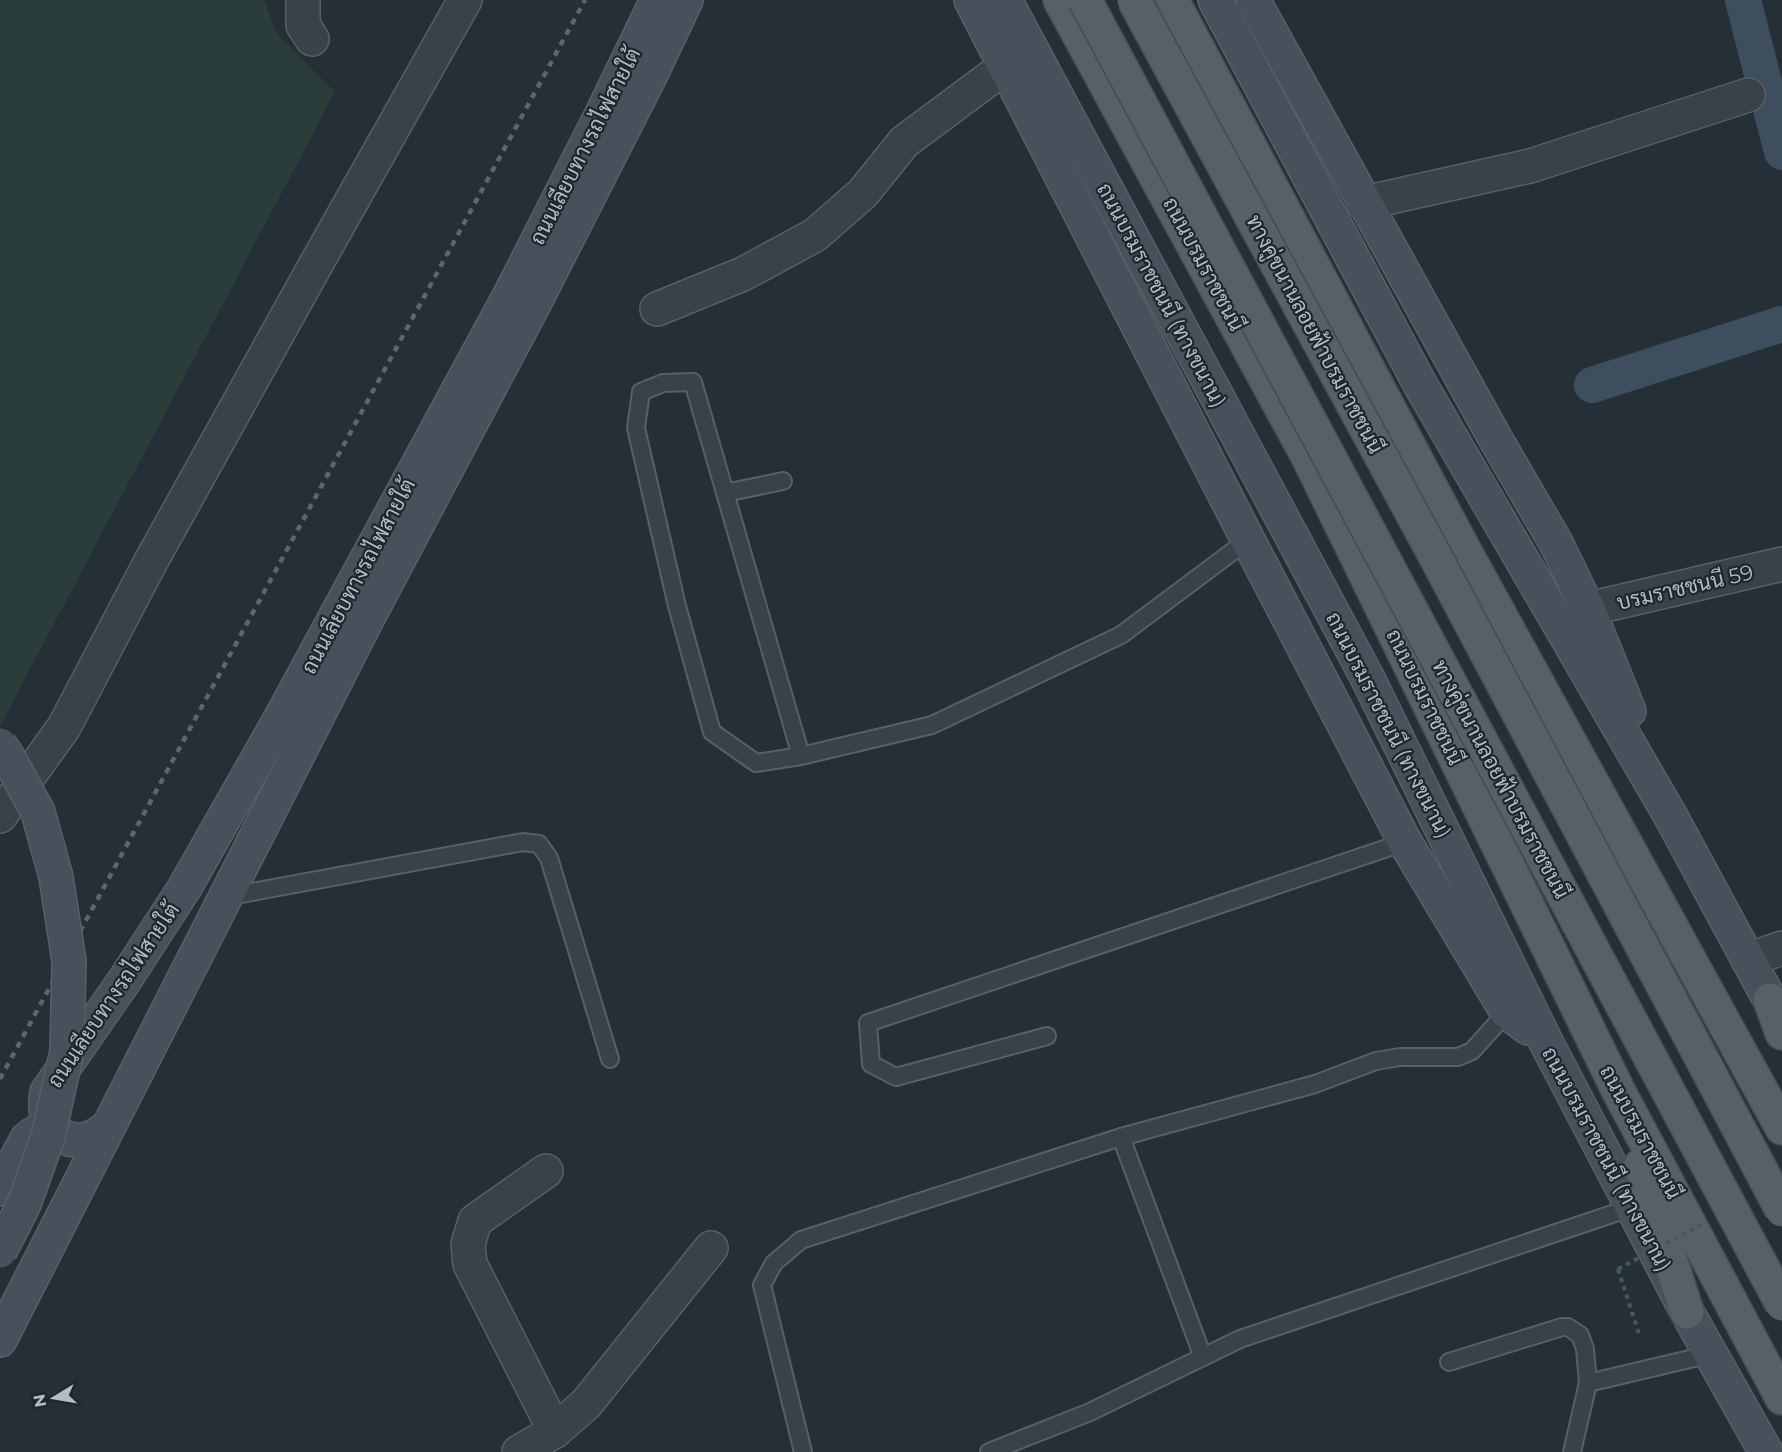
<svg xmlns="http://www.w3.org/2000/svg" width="1782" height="1452" font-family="Montserrat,Sarabun,sans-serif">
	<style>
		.green { fill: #2a3d3b }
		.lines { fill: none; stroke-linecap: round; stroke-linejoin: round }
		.canal { stroke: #3d4f5f; stroke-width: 36 }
		.lane-casing { stroke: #575f67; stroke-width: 20 }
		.street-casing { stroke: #575f67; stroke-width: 36 }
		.secondary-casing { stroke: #575f67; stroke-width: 36 }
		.primary-casing { stroke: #424a52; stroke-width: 36 }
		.path { stroke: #475858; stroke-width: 4; stroke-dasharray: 4.5 4.5; stroke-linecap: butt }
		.lane { stroke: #394149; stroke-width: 16 }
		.street { stroke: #394149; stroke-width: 33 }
		.secondary { stroke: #47515b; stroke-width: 33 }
		.primary { stroke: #576069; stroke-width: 33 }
		.rail { stroke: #5b666f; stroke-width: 4.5; stroke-dasharray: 6 6; stroke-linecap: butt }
		.secondary-bridge-casing { stroke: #575f67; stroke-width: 36; stroke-linecap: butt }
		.primary-bridge-casing { stroke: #424a52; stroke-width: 36; stroke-linecap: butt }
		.path-bridge { stroke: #475858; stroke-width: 4; stroke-dasharray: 4.5 4.5; stroke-linecap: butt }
		.secondary-bridge { stroke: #47515b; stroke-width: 33 }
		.primary-bridge { stroke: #576069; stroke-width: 33 }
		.labels { text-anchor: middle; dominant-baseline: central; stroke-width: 4.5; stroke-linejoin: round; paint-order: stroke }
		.street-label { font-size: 21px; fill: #b4bcc5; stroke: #1e262e }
	</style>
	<rect width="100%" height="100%" fill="#252f38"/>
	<path class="green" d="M0,0H264L277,34L335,92L0,726Z"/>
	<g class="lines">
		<g class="canal">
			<path d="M1743,0L1782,152"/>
			<path d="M1592,385L1782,324"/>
		</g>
		<g class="lane-casing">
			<g id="lane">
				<path d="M725,493L783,481"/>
				<path d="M801,756L693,382L663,383L641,392L636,428L677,606L712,732L756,763L801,756L932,725L1121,635L1248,540"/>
				<path d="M225,897L523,842L539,844L549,858L610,1059"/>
				<path d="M1047,1036L896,1077L871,1064L868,1023L1405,842"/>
				<path d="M1121,1137L1203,1357"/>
				<path d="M1449,1362L1562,1327H1568L1580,1335L1585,1349L1588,1383L1572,1452"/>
				<path d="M1588,1383L1711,1354"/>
				<path d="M803,1452L762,1285L774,1263L801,1240L1121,1137L1315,1084L1376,1061L1400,1057H1458L1472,1051L1507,1012"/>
				<path d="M989,1452L1090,1412L1240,1339L1633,1207"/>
			</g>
		</g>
		<g class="street-casing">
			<g id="street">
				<path d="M303,0V25L312,39"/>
				<path d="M1364,203L1530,166L1748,95"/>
				<path d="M657,309L743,274L815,235L863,193L904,142L1006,66"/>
				<path d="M1588,609L1782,564"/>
				<path d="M0,816L64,727L150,563L315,266L465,0"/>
				<path d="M1748,960L1782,948"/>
				<path d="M546,1171L475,1221L468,1244L470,1264L555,1431"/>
				<path d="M519,1452L555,1431L586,1404L711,1248"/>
			</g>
		</g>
		<g class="secondary-casing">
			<g id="secondary">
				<path d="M971,0L1248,540L1405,842L1507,1012L1528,1028"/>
				<path d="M1005,0L1367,677L1546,1042L1687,1312L1766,1452"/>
				<path d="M1215,0L1421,386L1670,815L1770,1000L1782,1016"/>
				<path d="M1253,0L1495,438L1556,543L1588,609L1629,711"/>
				<path d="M110,1124C80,1157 38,1136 47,1092L124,981L185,887L282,716L511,293L603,112L657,0"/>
				<path d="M0,1189L27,1139C37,1129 46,1128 59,1134"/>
				<path d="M0,1340L365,623L536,300L651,74L686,0"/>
			</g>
		</g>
		<g class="primary-casing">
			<g id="primary">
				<path d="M1060,0L1308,457L1618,1090L1782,1398"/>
				<path d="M1172,0L1461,544L1782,1128"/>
				<path d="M1770,1000L1782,1033"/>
				<path d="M1641,1165L1687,1312"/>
			</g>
		</g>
		<path class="path" d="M1618,1269L1639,1334"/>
		<use href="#lane" class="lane"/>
		<use href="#street" class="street"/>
		<use href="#secondary" class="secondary"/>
		<use href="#primary" class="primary"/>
		<path class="rail" d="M0,1079L585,0"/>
		<g class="secondary-bridge-casing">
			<path id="secondary-bridge" d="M0,745L8,757L38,812L56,877L69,961L67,1051L48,1137L24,1204L0,1251"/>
		</g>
		<g class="primary-bridge-casing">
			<g id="primary-bridge">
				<path d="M1085,0L1782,1304"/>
				<path d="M1134,0L1433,552L1782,1210"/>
			</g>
		</g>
		<path class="path-bridge" d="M1618,1269L1702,1224"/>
		<use href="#secondary-bridge" class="secondary-bridge"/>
		<use href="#primary-bridge" class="primary-bridge"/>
	</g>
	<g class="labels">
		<g class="street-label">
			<text transform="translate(585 146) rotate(-63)">ถนนเลียบทางรถไฟสายใต้</text>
			<text transform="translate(1204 264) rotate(62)">ถนนบรมราชชนนี</text>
			<text transform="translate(1162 295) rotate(62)">ถนนบรมราชชนนี (ทางขนาน)</text>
			<text transform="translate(1315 334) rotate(62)">ทางคู่ขนานลอยฟ้าบรมราชชนนี</text>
			<text transform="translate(358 576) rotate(-62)">ถนนเลียบทางรถไฟสายใต้</text>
			<text transform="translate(1685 587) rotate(-13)">บรมราชชนนี 59</text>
			<text transform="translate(1425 697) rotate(64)">ถนนบรมราชชนนี</text>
			<text transform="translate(1389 725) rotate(63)">ถนนบรมราชชนนี (ทางขนาน)</text>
			<text transform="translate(1501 779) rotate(62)">ทางคู่ขนานลอยฟ้าบรมราชชนนี</text>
			<text transform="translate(113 995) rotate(-56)">ถนนเลียบทางรถไฟสายใต้</text>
			<text transform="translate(1641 1132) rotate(62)">ถนนบรมราชชนนี</text>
			<text transform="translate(1607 1159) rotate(62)">ถนนบรมราชชนนี (ทางขนาน)</text>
		</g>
	</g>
	<g transform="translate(54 1398) rotate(259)" stroke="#1e262e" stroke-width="4.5" paint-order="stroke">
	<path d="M0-4.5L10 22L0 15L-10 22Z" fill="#b4bcc5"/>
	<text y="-9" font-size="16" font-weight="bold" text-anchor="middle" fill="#b4bcc5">N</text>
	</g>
</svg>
